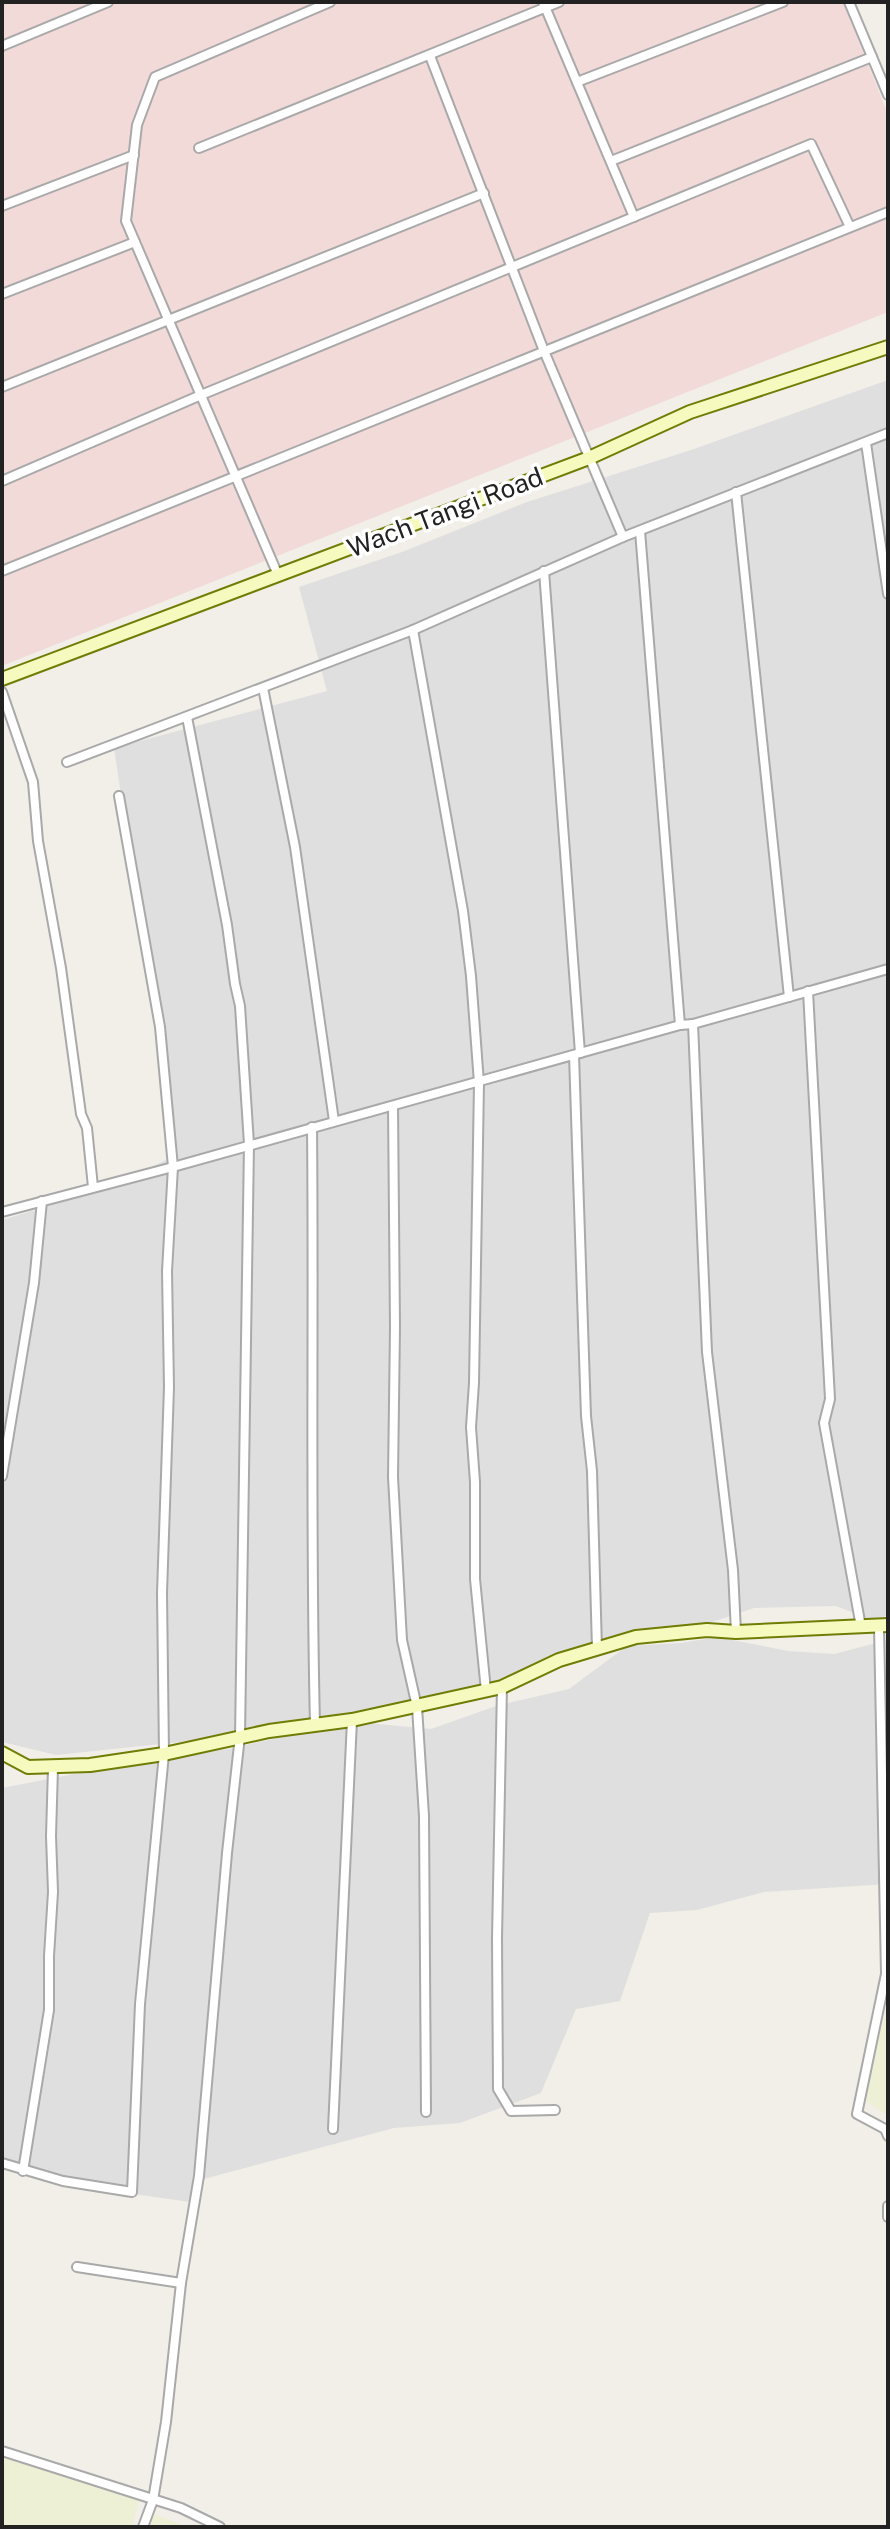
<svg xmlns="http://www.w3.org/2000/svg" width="890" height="2529" font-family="'Public Sans',sans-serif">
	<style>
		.residential { fill: #e0dfdf }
		.commercial { fill: #f2dad9 }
		.farmland { fill: #eef0d5 }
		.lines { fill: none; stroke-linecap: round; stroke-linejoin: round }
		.street-casing { stroke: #a9a9a9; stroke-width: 12 }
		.secondary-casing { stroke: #707d05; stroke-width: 16 }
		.street { stroke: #fff; stroke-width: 8 }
		.secondary { stroke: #f7fabf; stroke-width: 12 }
		.labels { text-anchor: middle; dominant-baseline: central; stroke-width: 7; stroke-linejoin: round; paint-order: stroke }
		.street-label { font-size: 26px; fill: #222; stroke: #fff }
	</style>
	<rect width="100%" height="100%" fill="#f2efe9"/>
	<g class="residential">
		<path d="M888,380V1616L869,1619L836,1606L754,1608L688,1630L624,1635L501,1684L415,1705L180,1742L56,1755L2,1742V1220L116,1186L175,1155L114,748L327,691L299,587L402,552L527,502L691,450Z"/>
		<path d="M717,1637L788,1651L834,1654L888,1640V1884L764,1892L697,1910L650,1913L620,2001L576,2009L541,2093L460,2123L394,2128L204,2179L205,2124L237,1747L303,1732L368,1723L431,1729L499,1705L569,1689L627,1646L681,1643Z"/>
		<path d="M235,1748L197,2177L190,2202L62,2184L2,2164V1788L146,1760Z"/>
	</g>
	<path class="commercial" d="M2,2H843L888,114V312L2,666Z"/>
	<g class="farmland">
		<path d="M888,2004V2116L863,2099Z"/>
		<path d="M2,2457L139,2500L132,2527H2Z"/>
		<path d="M149,2512L188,2527H146Z"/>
	</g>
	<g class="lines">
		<g class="street-casing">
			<g id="street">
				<path d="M543,2L634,217"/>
				<path d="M849,2L888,95"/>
				<path d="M2,46L108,2"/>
				<path d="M430,56L544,351L623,537"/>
				<path d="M577,82L783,2"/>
				<path d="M199,148L559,2"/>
				<path d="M611,161L872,57"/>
				<path d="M2,206L134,155"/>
				<path d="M2,294L135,242"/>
				<path d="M2,387L484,193"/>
				<path d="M866,443L888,594"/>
				<path d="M2,481L201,395L811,144L850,227"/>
				<path d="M736,492L789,997"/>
				<path d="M640,531L680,1025"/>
				<path d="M2,571L888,212"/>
				<path d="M544,571L580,1053"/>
				<path d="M278,575L126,221L137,125L155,77L330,2"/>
				<path d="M413,630L463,911L471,976L479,1083L474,1383L471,1427L475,1482V1579L486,1691"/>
				<path d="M263,688L295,847L334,1121"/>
				<path d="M2,692L33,782L38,841L61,968L81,1114L87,1128L93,1187"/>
				<path d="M67,762L413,630L623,537L888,433"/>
				<path d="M808,991L830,1399L824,1423L861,1627"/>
				<path d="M693,1024L707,1352L733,1570L736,1632"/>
				<path d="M574,1055L586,1416L592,1471L597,1649"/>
				<path d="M393,1106L395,1327L393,1477L402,1640L417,1707L424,1816L426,2112"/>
				<path d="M312,1127C314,1326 310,1525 315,1724"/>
				<path d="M2,1212L173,1167L680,1025L693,1024L888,969"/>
				<path d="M2,1476L34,1283L42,1201"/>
				<path d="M879,1627L886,1974L857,2114L885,2129L888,2136"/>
				<path d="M502,1687L497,1938L498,2089L511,2111L555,2110"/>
				<path d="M333,2129L352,1720"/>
				<path d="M2,2163L63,2181L132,2192L140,2004L164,1754L162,1593L169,1387L167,1271L173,1167L160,1027L119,796"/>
				<path d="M23,2171L49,2010V1956L53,1892L51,1836L53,1768"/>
				<path d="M888,2206V2217"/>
				<path d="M77,2267L181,2283"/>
				<path d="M2,2451L181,2508L220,2527"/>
				<path d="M143,2527L153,2500L166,2422L181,2283L199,2176L227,1853L240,1736L249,1144L240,1006L235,984L227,925L187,717"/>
			</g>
		</g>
		<g class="secondary-casing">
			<g id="secondary">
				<path d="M2,679L589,458L690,412L888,347"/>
				<path d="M2,1753L28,1767L90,1765L164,1754L269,1731L352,1720L502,1687L559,1660L636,1637L707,1630L736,1632L888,1625"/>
			</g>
		</g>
		<use href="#street" class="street"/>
		<use href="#secondary" class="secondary"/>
	</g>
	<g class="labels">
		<g class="street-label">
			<text transform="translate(445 512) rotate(-21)">Wach Tangi Road</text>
		</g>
	</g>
	<rect width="890" height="2529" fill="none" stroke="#222222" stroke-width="8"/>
</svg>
